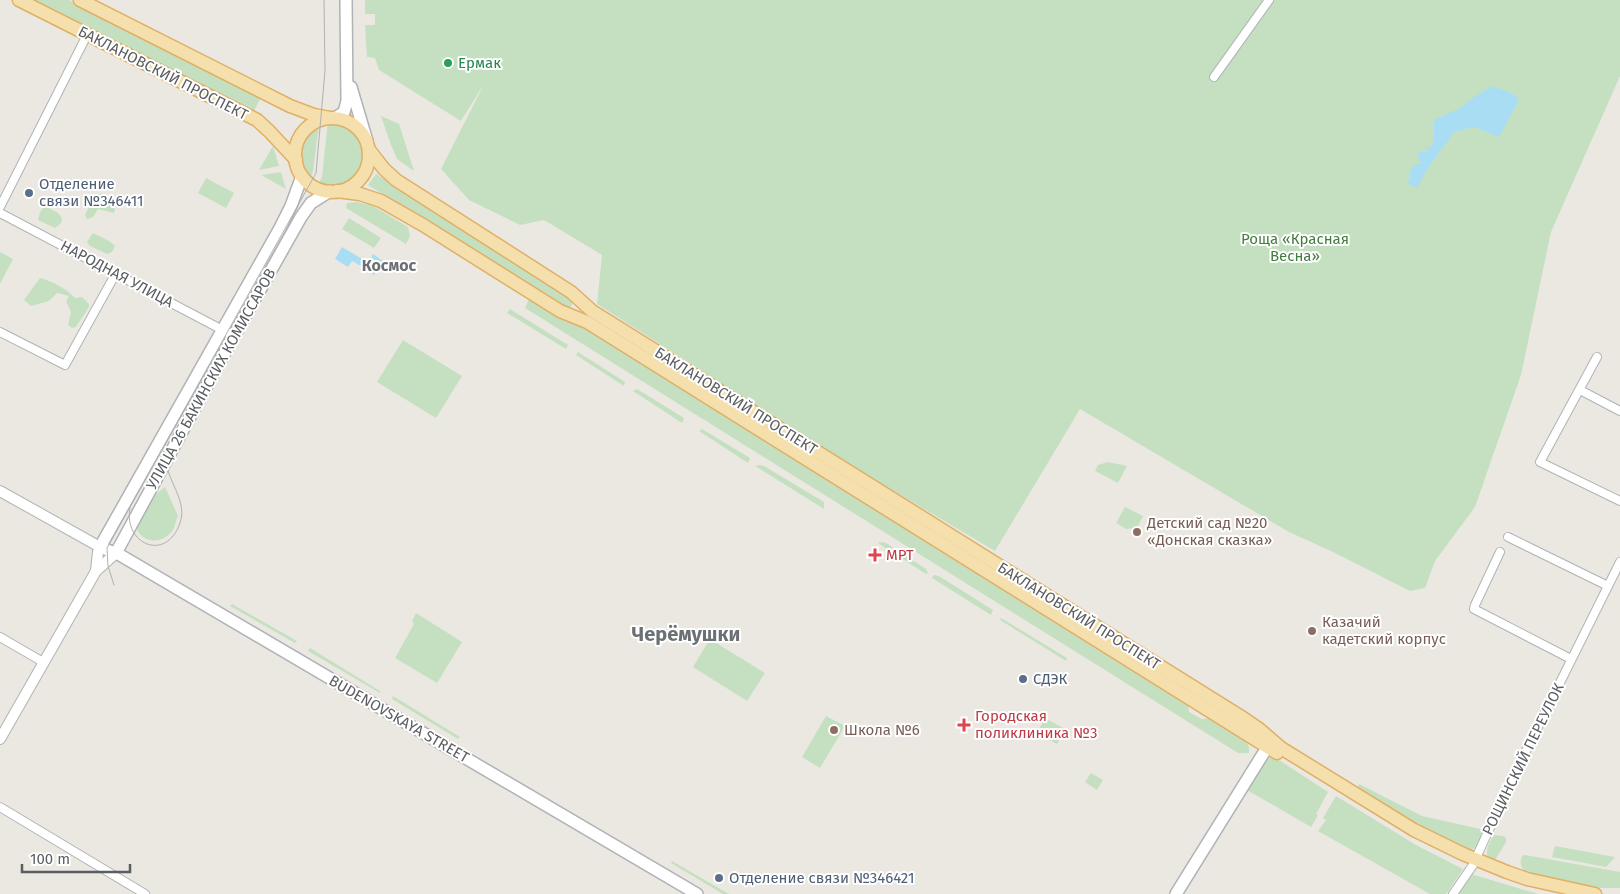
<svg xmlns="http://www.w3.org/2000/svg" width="1620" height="894" font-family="'Fira Sans',sans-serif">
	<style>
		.green { fill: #c5e0c1 }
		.water { fill: #a9ddf4 }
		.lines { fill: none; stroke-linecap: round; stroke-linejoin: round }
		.minor-casing { stroke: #afb3b6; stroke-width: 10 }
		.tertiary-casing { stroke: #afb3b6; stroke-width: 12 }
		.secondary-casing { stroke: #afb2b6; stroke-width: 14 }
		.primary-casing { stroke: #e0af66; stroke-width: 15 }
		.minor { stroke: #fff; stroke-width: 8 }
		.tertiary { stroke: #fff; stroke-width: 10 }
		.secondary { stroke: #fff; stroke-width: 11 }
		.primary { stroke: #f5e0ad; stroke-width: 12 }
		.tram { stroke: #b0b1b1; stroke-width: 1 }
		.leisure-dot { fill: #2e9e5b; stroke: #fff; stroke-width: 2 }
		.service-dot { fill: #5c6f8a; stroke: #fff; stroke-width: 2 }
		.education-dot { fill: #8d6e63; stroke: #fff; stroke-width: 2 }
		.health-dot { fill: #e0444e; stroke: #fff; stroke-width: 2 }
		.labels { text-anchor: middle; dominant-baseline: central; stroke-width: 4; stroke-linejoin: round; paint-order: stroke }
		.leisure-label { font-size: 15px; fill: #27864d; stroke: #fff; text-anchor: start }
		.street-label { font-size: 15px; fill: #5a5e61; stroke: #fff }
		.service-label { font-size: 15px; fill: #4e5e75; stroke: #fff; text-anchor: start }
		.park-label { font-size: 15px; fill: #437d3e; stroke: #fff }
		.education-label { font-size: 15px; fill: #785e54; stroke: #fff; text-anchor: start }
		.health-label { font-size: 15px; fill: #be3a42; stroke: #fff; text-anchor: start }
		.neighbourhood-label { font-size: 16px; font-weight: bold; fill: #6b7073; stroke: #fff }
		.district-label { font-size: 20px; font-weight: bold; fill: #6b7073; stroke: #fff }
	</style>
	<rect width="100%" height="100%" fill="#ebe8e2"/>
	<g class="green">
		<path d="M28,0H69L261,97L252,115Z"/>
		<path d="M365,0H1620V76L1551,232L1521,375L1475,507L1435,561L1425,588L1410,591L1331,551L1289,532L1080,409L995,551L850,465L597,304L602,255L544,220L520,225L469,200L441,169L484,84L461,121L379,70L375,58L367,57L365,25H375V14H365Z"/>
		<path d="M381,116L399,124L414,171L397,159L391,145Z"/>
		<path d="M328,121C383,125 371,191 329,188C326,188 321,186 318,185L322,177Z"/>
		<path d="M319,124L313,172L310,179C291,159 296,138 319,124Z"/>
		<path d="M273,146L279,166L259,170Z"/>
		<path d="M281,172L286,189L261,175Z"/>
		<path d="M376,174L571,298L573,301L571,307H564L368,185Z"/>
		<path d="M206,178L234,193L226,208L198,193Z"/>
		<path d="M95,194H101L115,208L114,213L98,209C95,214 94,218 87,219L85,215Z"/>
		<path d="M357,202L373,206L408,227L410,236L406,244L346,208L347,203Z"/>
		<path d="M45,206L58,213L62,218L61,223L55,228L38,220L40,212Z"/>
		<path d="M349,218L381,238L374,248L342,229Z"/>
		<path d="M93,233L109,241L115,246L112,252L107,254L90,246L87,242Z"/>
		<path d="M0,252L13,259L0,284Z"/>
		<path d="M40,278C52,281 67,289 75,298L82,297L89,304V307L76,327L72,328L68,325L71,312L66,301L69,296L57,293L49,301L31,306L24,300Z"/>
		<path d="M530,297L581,324L847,492L1188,704L1189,712L1202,719L1210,718L1244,739L1249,747V753H1238L525,308Z"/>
		<path d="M510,309L568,345L566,349L507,313Z"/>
		<path d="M403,340L462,376L436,418L377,382Z"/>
		<path d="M578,352L625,382L624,386L576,355Z"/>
		<path d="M637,389L684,418L682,423L633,391Z"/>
		<path d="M702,429L750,458L748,463L699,431Z"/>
		<path d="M1108,462L1127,466L1118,483L1095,471L1098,465Z"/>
		<path d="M759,465L764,466L824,502V509L755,466Z"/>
		<path d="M165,487L178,516C176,520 175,525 174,528C165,545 141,545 136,526L151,498Z"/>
		<path d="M1125,507L1143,516L1137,528L1126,529L1116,523Z"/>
		<path d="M880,542L886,543L926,569L928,573L926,574L878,543Z"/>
		<path d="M934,575L939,576L993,610L991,615L932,578Z"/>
		<path d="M232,604L297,641L295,643L230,606Z"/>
		<path d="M416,613L462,642L437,683L395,658L414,624L412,621Z"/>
		<path d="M1001,618L1067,658L1066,661L1000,620Z"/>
		<path d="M710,639L765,673L747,701L693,667Z"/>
		<path d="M310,648L380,691V693L308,651Z"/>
		<path d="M393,696L460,737L458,739L392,699Z"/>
		<path d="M826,716L845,726L820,768L802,757Z"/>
		<path d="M1045,718L1065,729L1057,744L1037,733Z"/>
		<path d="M1269,758L1279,760L1328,792L1316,814L1318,815L1311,827L1247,790L1262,764Z"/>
		<path d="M1091,773L1103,780L1097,790L1085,782Z"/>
		<path d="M1359,784L1422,816L1485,830C1482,839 1480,849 1469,850C1454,851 1374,800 1356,790Z"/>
		<path d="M1336,796L1416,845L1463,869L1446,894H1430L1318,831L1326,820L1323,818Z"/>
		<path d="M1494,835L1503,836L1506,838V842L1495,860L1488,859C1485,849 1489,843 1494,835Z"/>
		<path d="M1555,846L1615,857L1606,867L1552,857Z"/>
		<path d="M1525,855L1620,872V888H1591L1527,873C1521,868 1519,864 1522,856Z"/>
		<path d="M672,861L729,894H723L671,863Z"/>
		<path d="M1471,874L1538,894H1459Z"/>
	</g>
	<g class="water">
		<path d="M1492,86L1512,93L1519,100L1499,137L1474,127L1454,132L1426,171L1417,188L1406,183L1410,179V170L1417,164H1422L1418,158L1419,157L1417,152H1428L1426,148L1431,147L1434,140V120L1460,108L1474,97Z"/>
		<path d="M342,247L364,260L361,266L352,261L348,267L335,259Z"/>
		<path d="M373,254L383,261L374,275L365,269Z"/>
	</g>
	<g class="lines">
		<g class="minor-casing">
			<g id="minor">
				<path d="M1214,77L1269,0"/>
				<path d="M0,207L87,35"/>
				<path d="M0,213L234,336"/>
				<path d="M0,332L65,365L116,273"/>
				<path d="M1597,357L1540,462L1620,501"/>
				<path d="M1580,390L1620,411"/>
				<path d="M1508,537L1608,586"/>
				<path d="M1500,552L1475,605L1474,609L1571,659"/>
				<path d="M0,637L43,662"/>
				<path d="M0,807L145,894"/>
				<path d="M1475,860L1517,769L1620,562"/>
				<path d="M1453,894L1473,865"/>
			</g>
		</g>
		<g class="tertiary-casing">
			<g id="tertiary">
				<path d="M0,491L100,547L98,552L96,571"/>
				<path d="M0,739L96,571L116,553"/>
			</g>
		</g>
		<g class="secondary-casing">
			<g id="secondary">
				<path d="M351,87L367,141"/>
				<path d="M335,118L344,112L347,101L346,0"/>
				<path d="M302,176L291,206L280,228L100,547L120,555L697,894"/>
				<path d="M116,553L234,336L301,217L311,203L330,191"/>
				<path d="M1176,894L1263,754L1273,741"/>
			</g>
		</g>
		<g class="primary-casing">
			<g id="primary">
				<path d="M19,0L257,120L269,131L296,160"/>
				<path d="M80,0L290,106L314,115L330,118"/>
				<circle cx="332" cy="155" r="37"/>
				<path d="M370,151L384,169L396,180L571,292L592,311L1240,716L1259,729L1281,748L1414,830L1463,854L1507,872L1527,879L1595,894"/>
				<path d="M337,191L360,194L381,201L423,225L560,311L587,322L1277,753"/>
			</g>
		</g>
		<use href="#minor" class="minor"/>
		<use href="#tertiary" class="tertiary"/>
		<use href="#secondary" class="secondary"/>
		<use href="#primary" class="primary"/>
		<g class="tram">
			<path d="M130,508C123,544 166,563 180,523C189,498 161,476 166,450"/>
			<path d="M114,585L108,566L107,548L316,173L325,71L324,0"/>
		</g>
	</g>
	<circle class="leisure-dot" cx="448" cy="63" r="5"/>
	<g class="service-dot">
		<circle cx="29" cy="193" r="5"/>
		<circle cx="1023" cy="679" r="5"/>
		<circle cx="719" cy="878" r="5"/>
	</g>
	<g class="education-dot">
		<circle cx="1137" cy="532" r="5"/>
		<circle cx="1312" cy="631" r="5"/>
		<circle cx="834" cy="730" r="5"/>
	</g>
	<g class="health-dot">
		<path d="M872.5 547.5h5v5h5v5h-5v5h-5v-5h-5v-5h5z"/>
		<path d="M961.5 717.5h5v5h5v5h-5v5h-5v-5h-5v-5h5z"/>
	</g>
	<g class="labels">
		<g class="leisure-label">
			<text x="458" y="63">Ермак</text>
		</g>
		<g class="street-label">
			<text transform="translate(163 73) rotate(27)">БАКЛАНОВСКИЙ ПРОСПЕКТ</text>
			<text transform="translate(117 274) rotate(28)">НАРОДНАЯ УЛИЦА</text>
			<text transform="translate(211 379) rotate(-61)">УЛИЦА 26 БАКИНСКИХ КОМИССАРОВ</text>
			<text transform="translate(736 401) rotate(32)">БАКЛАНОВСКИЙ ПРОСПЕКТ</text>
			<text transform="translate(1079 616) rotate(32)">БАКЛАНОВСКИЙ ПРОСПЕКТ</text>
			<text transform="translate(399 719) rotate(30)">BUDENOVSKAYA STREET</text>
			<text transform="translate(1523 759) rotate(-64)">РОЩИНСКИЙ ПЕРЕУЛОК</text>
		</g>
		<g class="service-label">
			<text x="39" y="184">Отделение<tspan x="39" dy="17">связи №346411</tspan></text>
			<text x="1033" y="679">СДЭК</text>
			<text x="729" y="878">Отделение связи №346421</text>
		</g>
		<g class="park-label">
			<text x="1295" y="239">Роща «Красная<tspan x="1295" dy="17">Весна»</tspan></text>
		</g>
		<g class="education-label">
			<text x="1147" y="523">Детский сад №20<tspan x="1147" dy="17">«Донская сказка»</tspan></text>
			<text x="1322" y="622">Казачий<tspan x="1322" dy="17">кадетский корпус</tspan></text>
			<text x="844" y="730">Школа №6</text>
		</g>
		<g class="health-label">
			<text x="886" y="555">МРТ</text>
			<text x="975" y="716">Городская<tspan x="975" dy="17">поликлиника №3</tspan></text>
		</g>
		<g class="neighbourhood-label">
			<text x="389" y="265">Космос</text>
		</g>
		<g class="district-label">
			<text x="686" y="634">Черёмушки</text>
		</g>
	</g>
	<path d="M22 864v8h108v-8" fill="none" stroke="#5a5e61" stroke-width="2.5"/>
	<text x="30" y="864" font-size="15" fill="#5a5e61" stroke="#ffffff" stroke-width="4" paint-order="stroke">100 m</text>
</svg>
